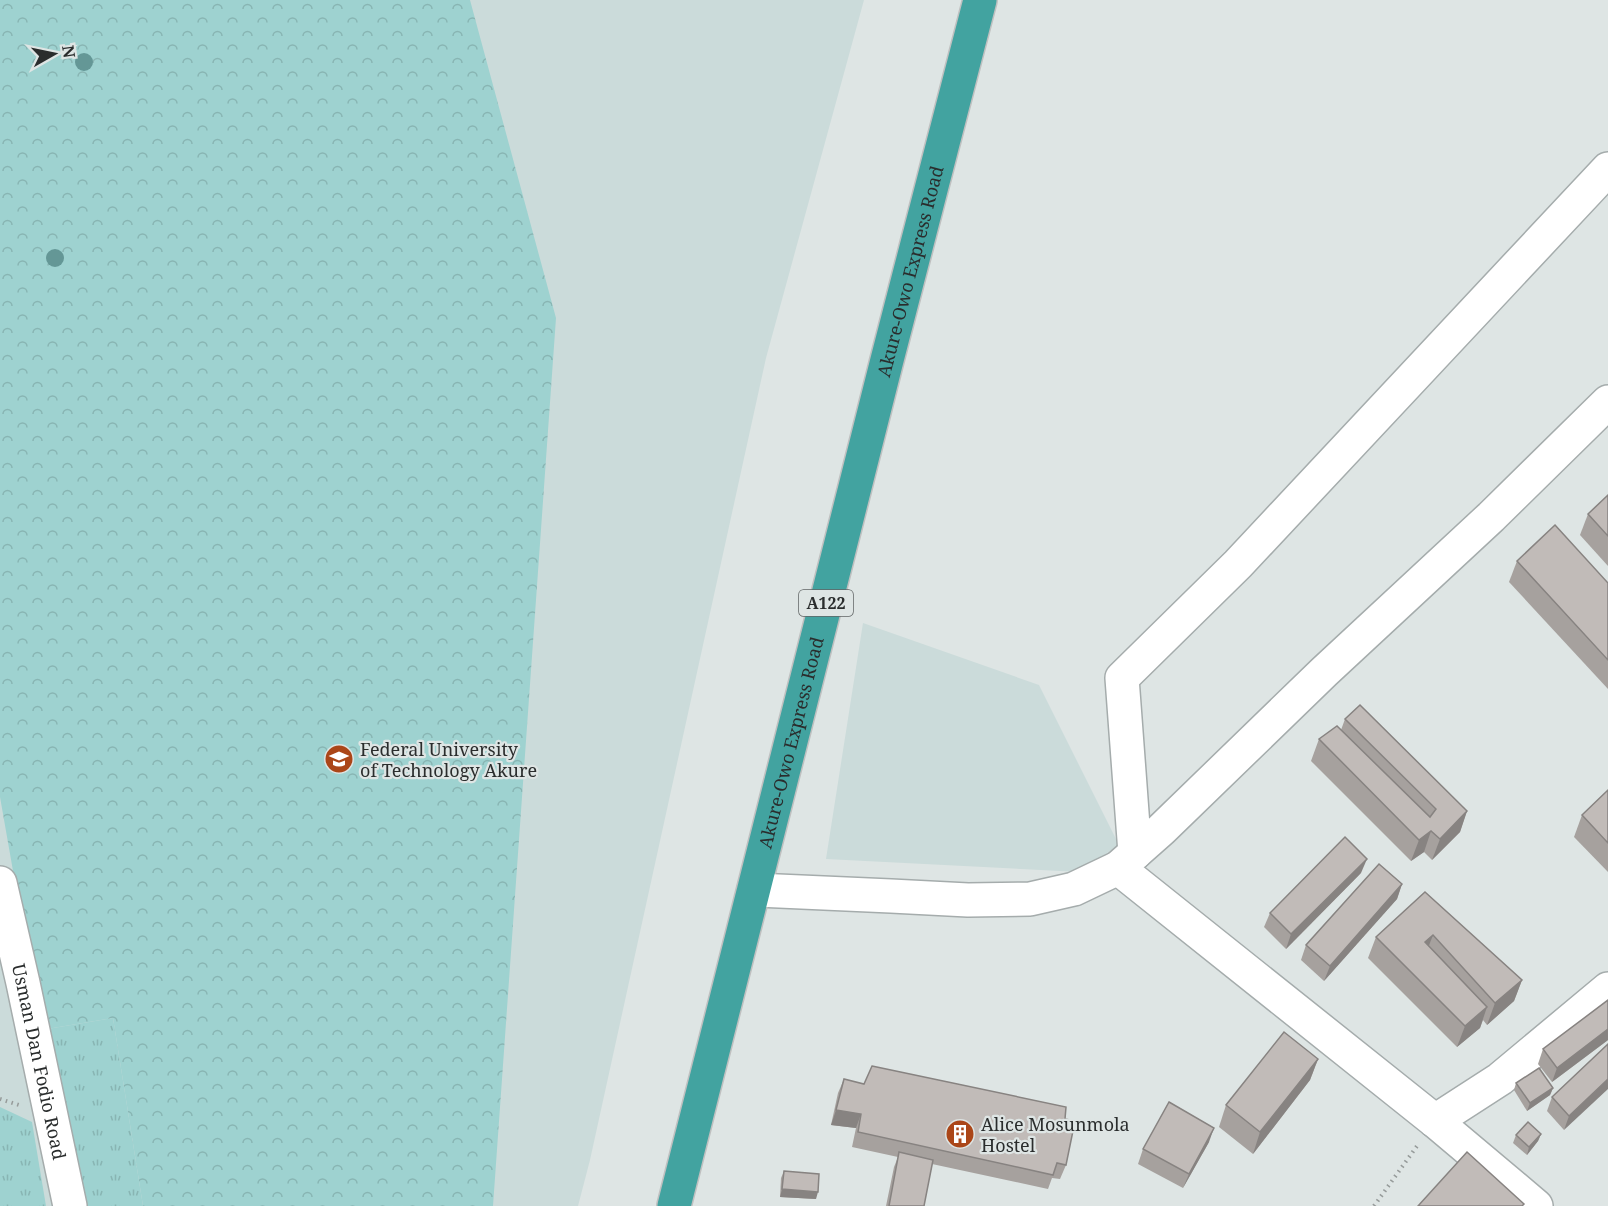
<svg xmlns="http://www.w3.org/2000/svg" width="1608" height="1206" font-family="'Noto Serif',serif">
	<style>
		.built { fill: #cbdbda }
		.grass { fill: url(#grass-tufts) }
		.forest { fill: url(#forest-crowns) }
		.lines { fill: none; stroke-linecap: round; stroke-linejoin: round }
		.minor-casing { stroke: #a5acac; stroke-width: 36 }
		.highway-casing { stroke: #bfc0c0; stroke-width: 36 }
		.path { stroke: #969b9a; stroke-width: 4; stroke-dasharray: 1.5 4.5; stroke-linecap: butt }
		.minor { stroke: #fff; stroke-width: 33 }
		.highway { stroke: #42a3a0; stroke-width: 33 }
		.tree { fill: #649796 }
		.wall { fill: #a6a19e }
		.shaded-wall { fill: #878381 }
		.building { fill: #c1bbb8; stroke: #878381; stroke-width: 1.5 }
		.labels { text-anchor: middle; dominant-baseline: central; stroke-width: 4.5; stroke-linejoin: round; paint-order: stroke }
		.shield { fill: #dee5e4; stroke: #606464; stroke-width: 1.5 }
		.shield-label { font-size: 16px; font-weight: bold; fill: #2a2d2d }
		.street-label { font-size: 18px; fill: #2a2d2d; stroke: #dee5e4 }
		.poi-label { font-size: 18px; fill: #2a2d2d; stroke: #dee5e4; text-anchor: start }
	</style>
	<defs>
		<pattern id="grass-tufts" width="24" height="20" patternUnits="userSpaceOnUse" patternTransform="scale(1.5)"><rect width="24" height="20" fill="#9ed2d0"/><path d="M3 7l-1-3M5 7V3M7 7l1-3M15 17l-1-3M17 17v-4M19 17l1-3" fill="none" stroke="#88b5b3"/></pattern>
		<pattern id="forest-crowns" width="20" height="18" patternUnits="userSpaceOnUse" patternTransform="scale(1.5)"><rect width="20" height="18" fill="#9ed2d0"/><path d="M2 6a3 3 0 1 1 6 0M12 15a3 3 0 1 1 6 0" fill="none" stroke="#88b5b3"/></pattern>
	</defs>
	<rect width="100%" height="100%" fill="#dee5e4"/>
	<g class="built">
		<path d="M0,0H864L766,358L590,1160L578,1206H0Z"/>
		<path d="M863,623L1039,685L1119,845L1080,872L826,859Z"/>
	</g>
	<g class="grass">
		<path d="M113,1018L143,1206H74L41,1030Z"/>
		<path d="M0,1107L32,1122L46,1206H0Z"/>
	</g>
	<path class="forest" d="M0,0H470L556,318L493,1206H143L113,1018L41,1030L0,797Z"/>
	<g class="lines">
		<g class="minor-casing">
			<g id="minor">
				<path d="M1135,853L1122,678L1238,564L1608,169"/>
				<path d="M1118,868L1435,1121L1536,1206"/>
				<path id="s1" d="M0,883L23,983L70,1206"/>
				<path d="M754,890L891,896L968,900L1030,899L1074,889L1118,868L1161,830L1324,672L1491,517L1608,402"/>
				<path d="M1435,1121L1500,1079L1608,989"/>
			</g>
		</g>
		<g class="highway-casing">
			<g id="highway">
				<path id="s2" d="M674,1206L887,360L980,0"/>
			</g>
		</g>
		<g class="path">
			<path d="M0,1099L19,1105"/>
			<path d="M1374,1206L1417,1146"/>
		</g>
		<use href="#minor" class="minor"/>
		<use href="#highway" class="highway"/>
	</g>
	<g class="tree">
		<circle cx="84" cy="62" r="9"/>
		<circle cx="55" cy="258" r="9"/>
	</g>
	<g class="wall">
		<path d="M1608,495V566L1580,535L1588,514Z"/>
		<path d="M1517,561L1608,583V689L1509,582Z"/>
		<path d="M1345,719L1467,811L1460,832L1432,860L1424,852L1411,861L1311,761L1319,739L1341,730Z"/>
		<path d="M1608,790V872L1574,837L1582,815Z"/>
		<path d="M1361,873L1286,949L1264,927L1270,913Z"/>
		<path d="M1402,884L1397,899L1324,981L1301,960L1306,945Z"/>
		<path d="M1425,892L1522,980L1514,1001L1487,1025L1483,1020L1480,1028L1457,1047L1368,958L1376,937Z"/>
		<path d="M1608,1000V1040L1552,1082L1538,1064L1543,1049Z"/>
		<path d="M1608,1044L1564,1130L1547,1111L1552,1097Z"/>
		<path d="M1318,1059L1310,1080L1253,1154L1219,1127L1226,1105Z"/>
		<path d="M844,1079L864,1084L1065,1119L1066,1165L1060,1179L1052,1178L1048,1189L932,1164L924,1206H886L894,1167L898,1157L852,1147L856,1128L831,1125L838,1093Z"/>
		<path d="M1516,1083L1553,1088L1550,1095L1527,1111L1514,1090Z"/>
		<path d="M1541,1134L1538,1141L1527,1155L1513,1143L1516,1135Z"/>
		<path d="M1209,1142L1183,1188L1138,1164L1143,1149Z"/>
		<path d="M784,1171L816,1199L780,1197L781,1178Z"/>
	</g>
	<g class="shaded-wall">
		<path d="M1467,811L1460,832L1432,860L1440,839Z"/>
		<path d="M1431,831L1424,852L1411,861L1419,840Z"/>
		<path d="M1367,859L1361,873L1286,949L1291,934Z"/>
		<path d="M1402,884L1397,899L1324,981L1330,966Z"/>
		<path d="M1433,935L1425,956V942Z"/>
		<path d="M1522,980L1514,1001L1487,1025L1495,1003Z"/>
		<path d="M1487,1007L1480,1028L1457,1047L1465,1026Z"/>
		<path d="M1608,1029V1040L1552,1082L1557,1068Z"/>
		<path d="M1318,1059L1310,1080L1253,1154L1260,1132Z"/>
		<path d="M1608,1079V1089L1564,1130L1569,1116Z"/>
		<path d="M1553,1088L1550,1095L1527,1111L1530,1103Z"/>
		<path d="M836,1110L861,1114L856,1128L831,1125Z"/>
		<path d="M1214,1128L1209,1142L1183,1188L1189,1174Z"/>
		<path d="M1541,1134L1538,1141L1527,1155L1529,1147Z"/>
		<path d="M782,1189L818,1192L816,1199L780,1197Z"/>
	</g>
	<g class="building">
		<path d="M1608,495V536L1588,514Z"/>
		<path d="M1555,525L1608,583V660L1517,561Z"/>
		<path d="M1360,705L1467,811L1440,839L1431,831L1419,840L1319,739L1337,726L1430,817L1436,809L1345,719Z"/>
		<path d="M1608,790V843L1582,815Z"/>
		<path d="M1345,837L1367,859L1291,934L1270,913Z"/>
		<path d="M1379,864L1402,884L1330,966L1306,945Z"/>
		<path d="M1425,892L1522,980L1495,1003L1433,935L1425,942L1487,1007L1465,1026L1376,937Z"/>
		<path d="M1608,1000V1029L1557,1068L1543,1049Z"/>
		<path d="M1284,1032L1318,1059L1260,1132L1226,1105Z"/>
		<path d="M1608,1044V1079L1569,1116L1552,1097Z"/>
		<path d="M872,1066L1066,1107L1065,1119L1075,1121L1066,1165L1057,1163L1053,1175L858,1132L861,1114L836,1110L844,1079L864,1084Z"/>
		<path d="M1539,1068L1553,1088L1530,1103L1516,1083Z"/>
		<path d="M1169,1102L1214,1128L1189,1174L1143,1149Z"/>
		<path d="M1528,1122L1541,1134L1529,1147L1516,1135Z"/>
		<path d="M899,1152L933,1160L924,1206H889Z"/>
		<path d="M1467,1152L1524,1204L1522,1206H1418Z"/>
		<path d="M784,1171L819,1174L818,1192L782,1189Z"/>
	</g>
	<defs>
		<g id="university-disc" transform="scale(1.5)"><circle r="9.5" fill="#ab4618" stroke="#dee5e4"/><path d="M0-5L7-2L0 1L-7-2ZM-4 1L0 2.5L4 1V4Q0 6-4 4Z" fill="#fff"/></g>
		<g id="building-disc" transform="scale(1.5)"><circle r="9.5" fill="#ab4618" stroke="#dee5e4"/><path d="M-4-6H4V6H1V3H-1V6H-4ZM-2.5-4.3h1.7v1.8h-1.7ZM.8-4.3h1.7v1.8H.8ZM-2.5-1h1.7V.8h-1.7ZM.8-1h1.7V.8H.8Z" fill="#fff"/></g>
	</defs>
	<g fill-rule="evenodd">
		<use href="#university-disc" x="339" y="759"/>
		<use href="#building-disc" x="960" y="1134"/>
	</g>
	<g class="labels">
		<rect class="shield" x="799" y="590" width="54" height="26" rx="4.5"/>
		<g class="shield-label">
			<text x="826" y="603">A122</text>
		</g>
		<g class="street-label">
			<text stroke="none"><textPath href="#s2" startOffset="964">Akure-Owo Express Road</textPath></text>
			<text stroke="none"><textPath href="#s2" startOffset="478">Akure-Owo Express Road</textPath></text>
			<text stroke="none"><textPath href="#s1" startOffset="183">Usman Dan Fodio Road</textPath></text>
		</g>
		<g class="poi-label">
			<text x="360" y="749">Federal University<tspan x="360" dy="21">of Technology Akure</tspan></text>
			<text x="981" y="1124">Alice Mosunmola<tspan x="981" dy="21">Hostel</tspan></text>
		</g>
	</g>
	<g transform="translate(54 54) rotate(81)" stroke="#dee5e4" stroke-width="4.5" paint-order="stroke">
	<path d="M0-4.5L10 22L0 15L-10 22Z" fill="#2a2d2d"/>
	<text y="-9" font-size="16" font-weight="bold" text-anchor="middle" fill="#2a2d2d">N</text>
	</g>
</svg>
